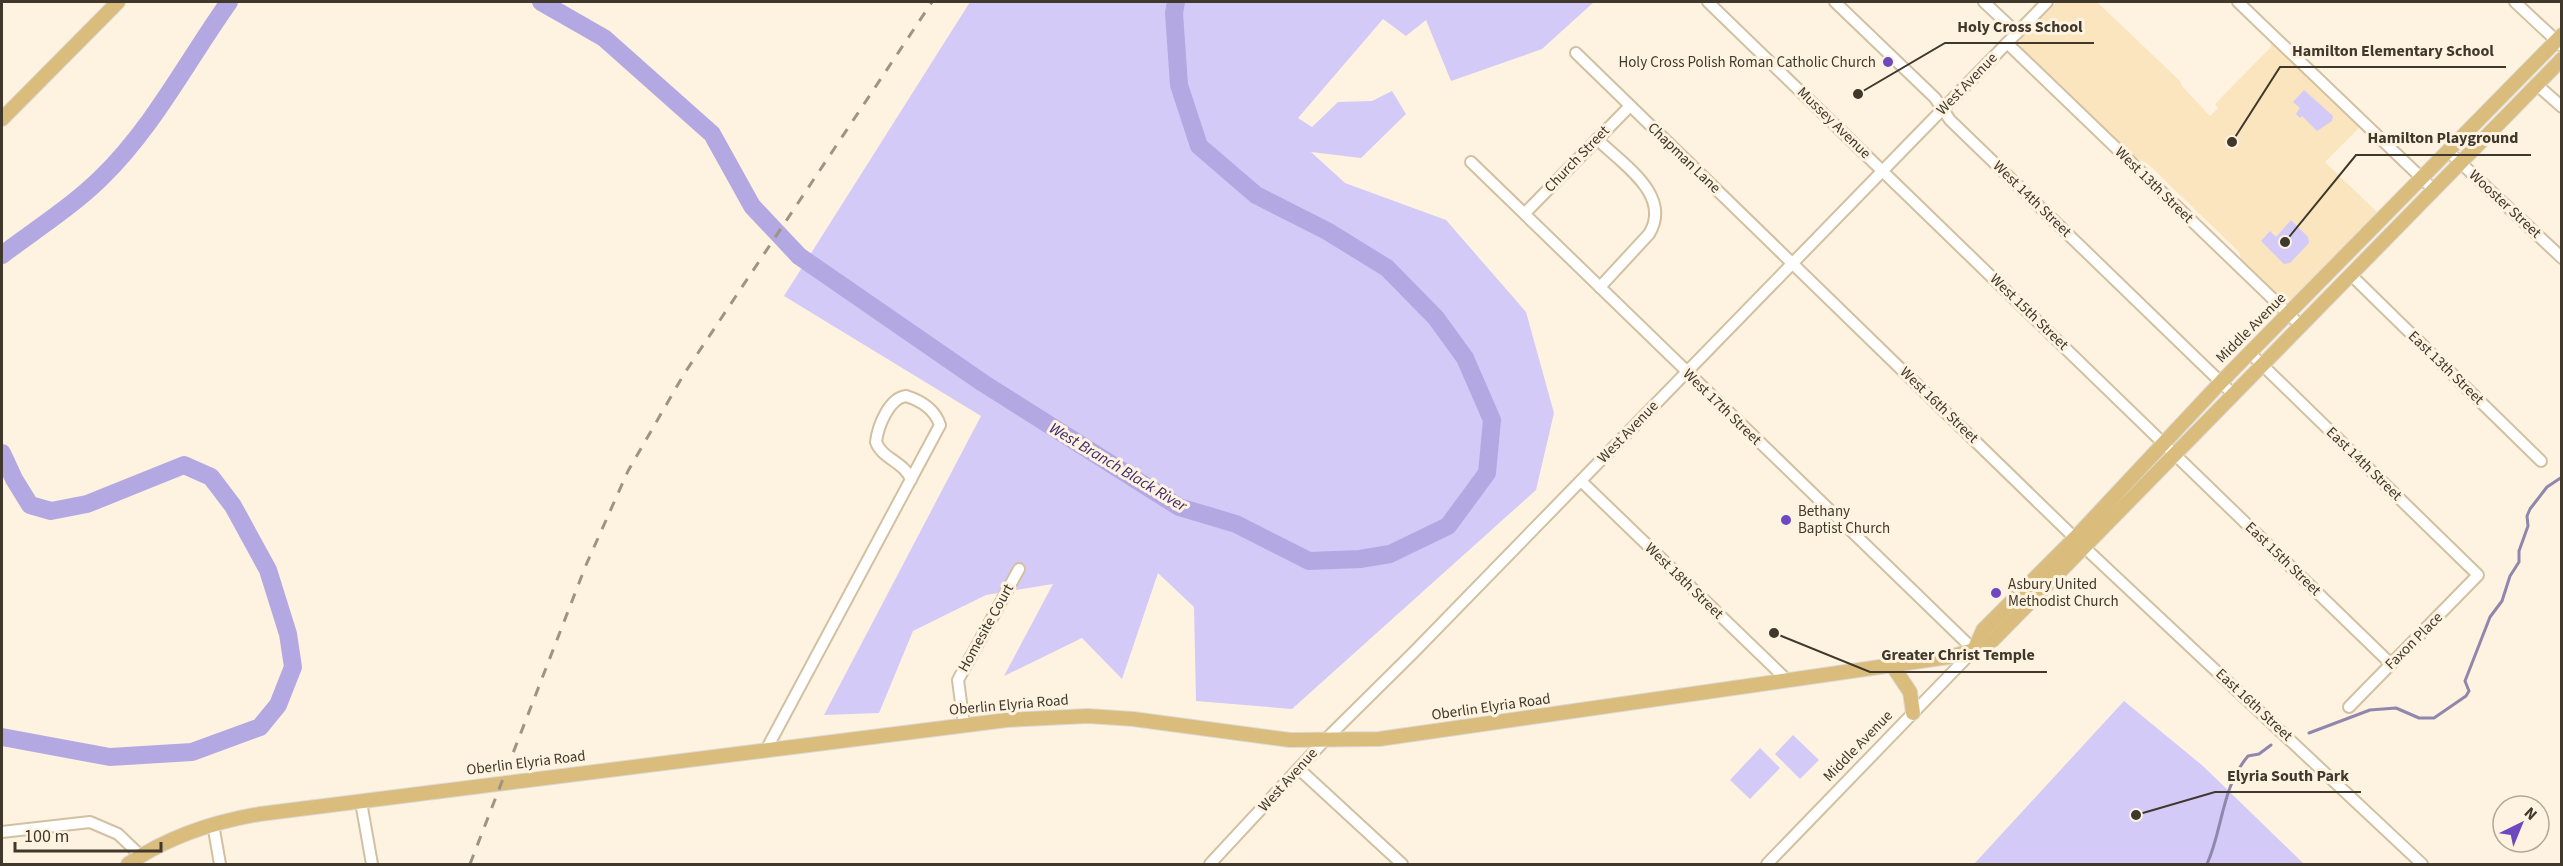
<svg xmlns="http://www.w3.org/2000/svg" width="2563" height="866" font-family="'Source Sans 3',sans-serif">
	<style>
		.built { fill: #fbe5be }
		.green { fill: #d3caf8 }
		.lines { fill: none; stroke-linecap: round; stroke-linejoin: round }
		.stream { stroke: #9186ac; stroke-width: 3 }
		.river { stroke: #b4a8e3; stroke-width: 18 }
		.minor-casing { stroke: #d2c0a1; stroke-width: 14 }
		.major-casing { stroke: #dcdbd9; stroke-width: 16 }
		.minor { stroke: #fff; stroke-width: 10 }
		.major { stroke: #dabc7c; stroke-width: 14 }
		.rail { stroke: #9d9484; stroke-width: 3; stroke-dasharray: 10 10; stroke-linecap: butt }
		.poi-dot { fill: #6e48c1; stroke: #fef3e0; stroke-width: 2 }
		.labels { text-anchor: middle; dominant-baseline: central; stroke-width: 6; stroke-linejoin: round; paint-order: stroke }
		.poi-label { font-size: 15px; fill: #3f382b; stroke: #fef3e0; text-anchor: start }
		.street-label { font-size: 15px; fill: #3f382b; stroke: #fef3e0 }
		.water-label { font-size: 16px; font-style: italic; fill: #3d276c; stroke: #fef3e0 }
		.leader { fill: none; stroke: #3f382b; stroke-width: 2 }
		.callout-dot { fill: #3f382b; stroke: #fef3e0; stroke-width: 2 }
		.callout-label { font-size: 16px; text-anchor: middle; font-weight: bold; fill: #3f382b; stroke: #fef3e0; stroke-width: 6; stroke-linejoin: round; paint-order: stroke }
	</style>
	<rect width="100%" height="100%" fill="#fef3e0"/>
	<path class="built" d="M2057,2H2097L2180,81L2182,86L2210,116L2218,108L2215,104L2271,47L2270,38L2364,127L2359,128L2325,162L2378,213L2295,299L2287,301L2280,297L2242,262L2239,252L2148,164L2134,157L2022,49L2019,41Z"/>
	<g class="green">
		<path d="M970,2H1594L1542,49L1451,81L1426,20L1406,36L1383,19L1298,118L1312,127L1338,102L1372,101L1392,91L1406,114L1361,158L1311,152L1345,183L1446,220L1526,312L1554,413L1536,490L1292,709L1196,701L1194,607L1158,573L1122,679L1082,638L1004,676L1053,584L986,595L913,631L879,713L824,715L981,416L784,296Z"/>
		<path d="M2304,90L2333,116L2332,121L2317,131L2302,116L2300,118L2296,114L2300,108L2293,102Z"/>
		<path d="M2291,220L2308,237L2309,243L2290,263L2284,264L2261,241L2270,231L2276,237Z"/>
		<path d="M2124,701L2203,766L2304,864H1974Z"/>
		<path d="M1793,735L1819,760L1800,779L1775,754Z"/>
		<path d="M1760,748L1780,768L1750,799L1730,780Z"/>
	</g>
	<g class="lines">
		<g class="stream">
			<path d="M2309,733L2370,710L2396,708L2419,718H2434L2466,696L2469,691L2465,681L2490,617L2502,601L2510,576L2519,562V551L2528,526L2527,516L2530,509L2547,487L2562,477"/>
			<path d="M2207,864C2223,829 2221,788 2248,756L2259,754L2271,745"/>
		</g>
		<g class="river">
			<path d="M541,2L604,38L712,134L752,206L799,256L983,383L1179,507L1236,524L1309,561L1360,559L1390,554L1448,526L1487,473L1492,420L1465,358L1436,318L1387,268L1327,231L1256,195L1199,146L1179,85L1174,13L1176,2"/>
			<path d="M2,255C35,230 70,208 100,179C153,128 187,61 229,2"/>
			<path d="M2,453L14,479L30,505L51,511L87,504L184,465L211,477L233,506L268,570L288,634L293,667L278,705L260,727L192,752L110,757L2,737"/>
		</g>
		<g class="minor-casing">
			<g id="minor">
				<path d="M1708,2L2391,664"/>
				<path d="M1835,2L1935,98L1950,120L2233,394"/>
				<path d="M1984,2L2017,33"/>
				<path d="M2238,2L2433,189"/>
				<path d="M2515,2L2562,46"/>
				<path d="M2007,43L2301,326"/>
				<path d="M1576,53L2084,547L2422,864"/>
				<path d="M2536,84L2562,107"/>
				<path d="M1597,139C1622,164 1673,195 1649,234L1600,287"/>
				<path d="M2448,151L2562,258"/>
				<path d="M1471,162L1974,650L1767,864"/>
				<path d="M1525,213L1630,106"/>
				<path d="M2351,275L2541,461"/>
				<path d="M2250,353L2478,575L2349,707"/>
				<path d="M1581,481L1787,680"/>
				<path d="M964,725L958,680L1019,569"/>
				<path d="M766,750L940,425C935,410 922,401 906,396C889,398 878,426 876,442C882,459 905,462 911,480"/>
				<path d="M1299,769L1402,864"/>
				<path d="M361,802L372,864"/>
				<path d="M213,824L220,864"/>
				<path d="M2,832L90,822L118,834L141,856"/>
				<path d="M1210,864L1324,741L1413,653L2047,2"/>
			</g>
		</g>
		<g class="major-casing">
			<g id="major">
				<path d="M2,119L118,2"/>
				<path d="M1974,650L1983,630L2075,538L2221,382L2562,35"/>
				<path d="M1892,665L1910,692L1913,713"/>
				<path d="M128,864C168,837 212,822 260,814L1007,720L1088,716L1133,719L1290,740L1379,739L1949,657L1974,650L1993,640L2562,59"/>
			</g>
		</g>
		<use href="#minor" class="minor"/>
		<use href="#major" class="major"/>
		<path class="rail" d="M470,864L586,565L628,471L684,374L932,2"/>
	</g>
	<g class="poi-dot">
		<circle cx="1888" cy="62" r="6"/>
		<circle cx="1786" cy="520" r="6"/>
		<circle cx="1996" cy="593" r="6"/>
	</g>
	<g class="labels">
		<g class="poi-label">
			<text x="1876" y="62" text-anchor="end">Holy Cross Polish Roman Catholic Church</text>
			<text x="1798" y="511">Bethany<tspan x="1798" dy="17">Baptist Church</tspan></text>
			<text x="2008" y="584">Asbury United<tspan x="2008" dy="17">Methodist Church</tspan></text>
		</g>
		<g class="street-label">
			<text transform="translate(1967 84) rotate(-46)">West Avenue</text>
			<text transform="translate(1834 123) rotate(44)">Mussey Avenue</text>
			<text transform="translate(1684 158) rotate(44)">Chapman Lane</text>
			<text transform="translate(1577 159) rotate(-46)">Church Street</text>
			<text transform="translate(2154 185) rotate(44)">West 13th Street</text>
			<text transform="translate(2032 199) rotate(44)">West 14th Street</text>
			<text transform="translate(2505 204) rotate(43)">Wooster Street</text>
			<text transform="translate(2029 312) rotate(44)">West 15th Street</text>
			<text transform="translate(2251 328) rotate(-45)">Middle Avenue</text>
			<text transform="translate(2446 368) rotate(44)">East 13th Street</text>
			<text transform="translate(1939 405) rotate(44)">West 16th Street</text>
			<text transform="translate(1722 407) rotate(44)">West 17th Street</text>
			<text transform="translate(1628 432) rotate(-46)">West Avenue</text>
			<text transform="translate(2364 464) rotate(44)">East 14th Street</text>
			<text transform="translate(2283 559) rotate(44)">East 15th Street</text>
			<text transform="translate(1684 581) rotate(44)">West 18th Street</text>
			<text transform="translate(986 628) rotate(-61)">Homesite Court</text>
			<text transform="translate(2414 641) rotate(-45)">Faxon Place</text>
			<text transform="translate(1009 705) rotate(-5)">Oberlin Elyria Road</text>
			<text transform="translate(2254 705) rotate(43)">East 16th Street</text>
			<text transform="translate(1491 707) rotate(-8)">Oberlin Elyria Road</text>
			<text transform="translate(1858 746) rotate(-46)">Middle Avenue</text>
			<text transform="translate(526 763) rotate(-7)">Oberlin Elyria Road</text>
			<text transform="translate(1288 780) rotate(-48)">West Avenue</text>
		</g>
		<g class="water-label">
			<text transform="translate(1118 467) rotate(31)">West Branch Black River</text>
		</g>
	</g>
	<path class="leader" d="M1858 94L1945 43H2094M2232 142L2280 67H2506M2285 242L2356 155H2531M1774 633L1870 672H2047M2136 815L2215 792H2361"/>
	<g class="callout-dot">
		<circle cx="1858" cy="94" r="6"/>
		<circle cx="2232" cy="142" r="6"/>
		<circle cx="2285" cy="242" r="6"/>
		<circle cx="1774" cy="633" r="6"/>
		<circle cx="2136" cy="815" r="6"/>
	</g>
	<g class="callout-label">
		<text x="2020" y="32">Holy Cross School</text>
		<text x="2393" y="56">Hamilton Elementary School</text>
		<text x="2443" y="143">Hamilton Playground</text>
		<text x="1958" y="660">Greater Christ Temple</text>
		<text x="2288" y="781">Elyria South Park</text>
	</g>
	<rect width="2563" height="866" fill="none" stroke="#3f382b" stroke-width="6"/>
	<g transform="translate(2521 824) rotate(43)"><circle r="28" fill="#fef3e0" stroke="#b2a898" stroke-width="1.5"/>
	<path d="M0-4.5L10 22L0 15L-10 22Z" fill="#6e48c1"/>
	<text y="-9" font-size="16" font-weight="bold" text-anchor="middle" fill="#3f382b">N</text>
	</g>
	<path d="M15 842v9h146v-9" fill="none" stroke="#3f382b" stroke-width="3"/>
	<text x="24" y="842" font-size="18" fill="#3f382b" stroke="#fef3e0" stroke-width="4.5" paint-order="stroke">100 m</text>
</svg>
